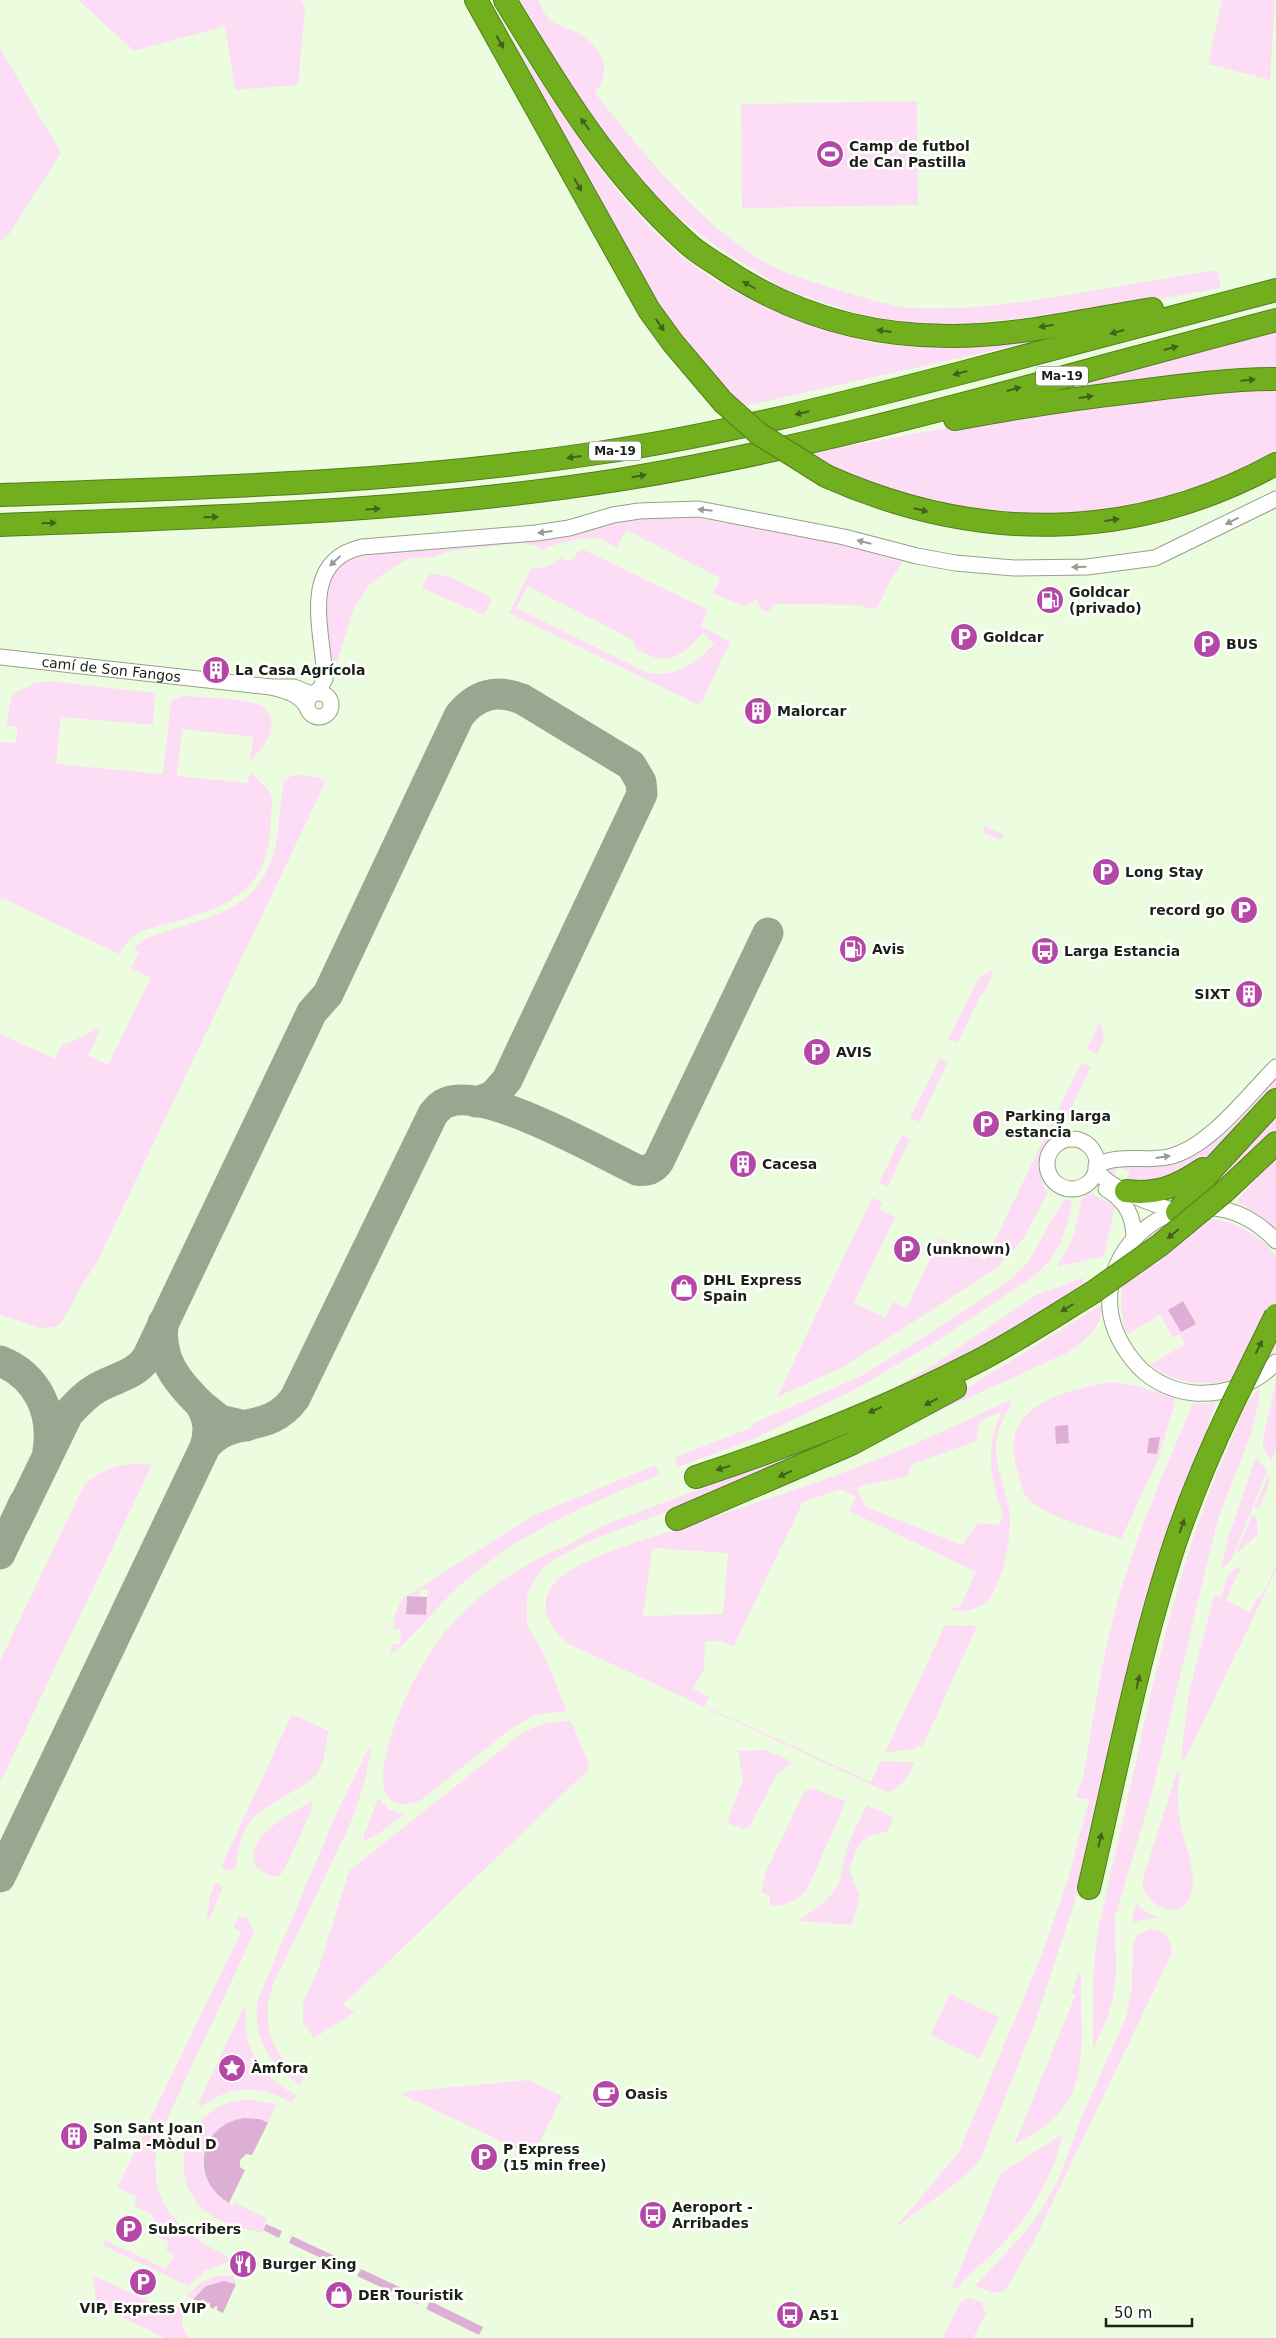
<svg xmlns="http://www.w3.org/2000/svg" width="1276" height="2338" font-family="'DejaVu Sans',sans-serif">
	<style>
		.green { fill: #fdddf6; fill-rule: evenodd }
		.water { fill: #deafd5 }
		.lines { fill: none; stroke-linecap: round; stroke-linejoin: round }
		.taxiway { stroke: #9aa690; stroke-width: 31 }
		.tertiary-casing { stroke: #93a286; stroke-width: 17 }
		.motorway-casing { stroke: #547d1c; stroke-width: 24 }
		.tertiary { stroke: #fff; stroke-width: 15 }
		.motorway { stroke: #72af1f; stroke-width: 22 }
		.motorway-bridge-casing { stroke: #547d1c; stroke-width: 24; stroke-linecap: butt }
		.motorway-bridge { stroke: #72af1f; stroke-width: 22 }
		.oneway { fill: #42611a }
		.oneway2 { fill: #989b96 }
		.labels { text-anchor: middle; dominant-baseline: central; stroke-width: 5; stroke-linejoin: round; paint-order: stroke }
		.shield { fill: #fff; stroke: #5f645c; stroke-width: 1 }
		.shield-label { font-size: 12px; font-weight: bold; fill: #1b2116 }
		.poi-label { font-size: 14px; font-weight: bold; fill: #1b2116; stroke: #fff; text-anchor: start }
		.street-label { font-size: 14px; fill: #1b2116; stroke: #fff }
	</style>
	<rect width="100%" height="100%" fill="#ecfddf"/>
	<g class="green">
		<path d="M78,0H301L305,10L298,85L235,90L225,26L134,51Z"/>
		<path d="M520,0H538C541,6 545,16 550,20C557,26 569,28 578,33C603,49 613,67 595,93C644,154 691,214 756,257C777,271 802,279 826,286C849,293 891,307 914,308C969,311 1025,302 1079,293C1125,285 1171,277 1217,270L1221,288L1104,309L955,325L911,323L864,316L784,289L717,247L667,209L630,168L579,101Z"/>
		<path d="M1222,0H1275L1270,80L1208,64Z"/>
		<path d="M513,41C559,107 600,179 658,235C695,272 744,299 792,318C832,334 874,346 917,347C961,348 1006,341 1049,338L745,406L729,395L659,311L508,44Z"/>
		<path d="M0,48L61,153L10,233L0,242Z"/>
		<path d="M917,101L918,205L742,208L741,104Z"/>
		<path d="M1276,332V367H1252L1011,400Z"/>
		<path d="M1250,389L1276,390V453L1225,480L1187,494L1127,507L1047,516L960,506L907,495L852,478L810,453L1071,405Z"/>
		<path d="M695,516L706,520L747,526L748,523L879,552L878,555L903,562L890,581L877,609L875,607L873,610L860,605L773,604L772,611H762L757,600L744,606L713,593L720,578L626,530L617,548C610,544 603,538 595,538C584,537 553,544 543,549L536,546L522,543L452,551L433,557L409,558L382,575L368,586L353,610L334,673C331,642 315,585 342,564C351,557 361,555 372,553L621,519Z"/>
		<path d="M582,549L708,610L701,626L730,642L702,702L697,704L509,613L531,569C543,568 552,567 560,558L569,561L575,558L577,552ZM528,586L633,640L636,649C667,667 680,658 703,633L714,644C696,664 676,677 648,673L516,608Z"/>
		<path d="M430,573L450,577L489,596L491,602L484,615L422,588Z"/>
		<path d="M48,681L155,693L153,725L61,717L56,764L163,774L171,701L181,696C198,697 249,698 262,706C269,711 273,721 271,730C269,742 257,753 250,762L253,737L182,729L177,776L248,783L250,771L270,792L272,799C271,816 271,836 267,852C253,911 185,916 137,933L128,941L119,954L2,898L0,901V742L15,743L18,727L7,726L9,708L13,694L35,683Z"/>
		<path d="M298,775L318,777L325,783L97,1262L80,1288L64,1319L56,1327L41,1328L0,1315V1034L55,1059L62,1045L85,1036L95,1028L100,1031L88,1055L108,1065L151,978L131,968L139,952L134,950C139,939 151,937 162,933C206,918 250,912 270,864C281,839 278,809 284,782L291,776Z"/>
		<path d="M983,825L1003,834L1004,837L1000,839L984,833Z"/>
		<path d="M994,970L983,994H981L958,1043L948,1039L978,980L986,973Z"/>
		<path d="M1100,1021L1104,1038L1098,1054L1087,1049Z"/>
		<path d="M940,1058L948,1062L919,1122L910,1118Z"/>
		<path d="M1081,1063L1091,1067L1060,1132L1050,1139L1040,1155L1039,1173L1047,1194L1023,1239L998,1267L845,1366L777,1397L872,1198L883,1203L880,1210L895,1217L854,1303L885,1318L893,1302L907,1308L940,1238L985,1260Z"/>
		<path d="M1276,1075V1089L1221,1147L1176,1179L1138,1183L1127,1179L1130,1171L1118,1167L1115,1174L1107,1170L1108,1167L1168,1162Z"/>
		<path d="M1276,1114V1128L1221,1179L1217,1180Z"/>
		<path d="M902,1135L910,1139L888,1187L879,1183Z"/>
		<path d="M1276,1156V1228L1257,1213L1239,1203L1238,1199Z"/>
		<path d="M1090,1193L1115,1206L1104,1256L1057,1267L1074,1235L1082,1198Z"/>
		<path d="M1064,1199L1072,1200L1068,1221L1061,1242L1050,1260L1034,1276L934,1343L852,1391L756,1438L678,1467L676,1466V1458L681,1455L753,1427L752,1424L859,1377L910,1346L1009,1281L1028,1262Z"/>
		<path d="M1200,1218C1232,1219 1256,1231 1276,1256V1350C1243,1387 1190,1395 1150,1365L1185,1344L1180,1334L1173,1338L1160,1315L1127,1334C1112,1296 1126,1248 1162,1228C1174,1221 1187,1220 1200,1218Z"/>
		<path d="M1083,1278L1085,1283L1082,1286C1015,1330 946,1365 874,1399L933,1365L1036,1295Z"/>
		<path d="M1099,1306L1103,1307C1100,1329 1084,1342 1067,1353L882,1437L965,1389Z"/>
		<path d="M1276,1381V1450L1271,1461L1262,1444Z"/>
		<path d="M1113,1382L1138,1386L1174,1398L1175,1402L1158,1460L1121,1539C1099,1531 1045,1516 1029,1500C1021,1492 1019,1475 1016,1465C998,1405 1069,1389 1113,1382Z"/>
		<path d="M1260,1388L1258,1405L1250,1436L1217,1522L1153,1789L1115,1917L1116,1974L1113,1998L1107,2019L1093,2050V1980L1097,1935C1111,1871 1126,1807 1140,1743C1162,1642 1186,1542 1228,1447C1237,1429 1244,1401 1260,1388Z"/>
		<path d="M1010,1400L1012,1402C1005,1416 997,1430 996,1445C995,1470 1008,1492 1010,1516C1011,1539 1002,1592 982,1605C973,1611 962,1612 952,1611L954,1607L959,1608L976,1572L849,1511L856,1497L840,1489L801,1503V1506L733,1647L722,1641H705L704,1669L693,1689L709,1697L705,1706L871,1782L881,1761L914,1762C912,1773 899,1791 887,1792L569,1644C549,1629 536,1605 555,1583C577,1559 636,1542 668,1532C732,1510 798,1490 861,1466C912,1446 961,1423 1010,1400ZM1001,1411C999,1420 994,1431 992,1441C988,1466 995,1492 1003,1515L999,1525L978,1523L962,1545L864,1506L857,1487L908,1476L911,1465L976,1441L980,1421ZM652,1548L728,1553L723,1614L643,1616Z"/>
		<path d="M1193,1403H1216L1183,1496L1075,1901L1035,2022L979,2162L963,2178L895,2228L959,2152L1041,1957L1067,1882L1089,1800L1076,1797L1083,1779C1092,1727 1099,1674 1112,1623C1131,1546 1163,1475 1193,1403Z"/>
		<path d="M882,1420L713,1494L584,1543L552,1561L542,1569L531,1586L527,1597V1622L533,1636L540,1646L567,1711L535,1715L513,1727L421,1800C411,1804 401,1807 392,1801C366,1783 405,1694 418,1673C430,1652 444,1631 461,1614C484,1591 513,1572 541,1557C549,1552 558,1550 566,1546C578,1540 590,1532 602,1526Z"/>
		<path d="M1256,1457L1267,1471L1232,1559L1223,1568L1221,1567L1229,1535Z"/>
		<path d="M136,1463L152,1465L0,1783V1661L84,1485C99,1471 115,1465 136,1463Z"/>
		<path d="M656,1465L660,1475C594,1501 527,1529 472,1575C442,1599 420,1631 391,1655L392,1645L400,1644L401,1629H393C394,1616 398,1605 406,1594V1613L426,1615L428,1590L420,1589L419,1596L408,1595L534,1515Z"/>
		<path d="M1269,1475V1484L1259,1509L1254,1507Z"/>
		<path d="M1252,1515L1257,1517L1258,1534L1236,1554Z"/>
		<path d="M1242,1565L1226,1600L1250,1612L1258,1597L1261,1598L1276,1566V1570L1185,1760L1181,1758L1188,1697L1214,1595L1221,1597L1228,1574Z"/>
		<path d="M945,1625L977,1626L923,1745L912,1749L885,1753Z"/>
		<path d="M292,1714L329,1731C325,1744 325,1762 318,1772C312,1781 302,1786 293,1791C252,1817 243,1816 236,1867L229,1871L221,1867Z"/>
		<path d="M562,1721H571L589,1764L588,1770L343,2005L355,2012L314,2038L303,2023V2004L320,1964L349,1871L522,1733L542,1724Z"/>
		<path d="M368,1749L371,1751L366,1776L353,1818L272,1987C261,2024 270,2056 304,2075L300,2085C269,2065 251,2036 258,1999L337,1812Z"/>
		<path d="M766,1750L793,1762L777,1774L749,1827L744,1829L727,1823L743,1780L738,1751Z"/>
		<path d="M1177,1771L1180,1772C1177,1789 1177,1805 1180,1822C1184,1845 1199,1873 1190,1897C1180,1923 1143,1904 1142,1882Z"/>
		<path d="M811,1788L846,1801L806,1892C794,1901 785,1908 770,1905V1896L761,1892L765,1874L804,1792Z"/>
		<path d="M378,1798L388,1809L404,1814L377,1835L365,1840L363,1838Z"/>
		<path d="M312,1801L311,1812L283,1872C273,1882 267,1873 257,1868C240,1837 293,1813 312,1801Z"/>
		<path d="M867,1805L893,1817L887,1832C858,1836 859,1844 849,1870L860,1895L852,1925L798,1921L825,1902L838,1886L848,1844Z"/>
		<path d="M216,1882L223,1887L209,1920L206,1918L209,1907V1898Z"/>
		<path d="M1136,1903L1146,1912L1159,1918L1144,1919L1133,1923L1132,1918Z"/>
		<path d="M239,1917L248,1918L254,1933L162,2130C141,2194 172,2229 227,2256L229,2262L203,2271V2273L188,2286L104,2246L103,2239L166,2269L174,2255L166,2250L169,2242L153,2234L156,2224L152,2215L134,2206L137,2197L117,2188L241,1932L233,1928Z"/>
		<path d="M1151,1929C1166,1931 1174,1941 1171,1955L1035,2239L1005,2291L993,2293L975,2286L1027,2230L1043,2207L1059,2178L1085,2109L1126,2017L1132,1986L1133,1943L1138,1935Z"/>
		<path d="M1078,1974H1081C1079,2021 1093,2082 1054,2118C1041,2130 1029,2136 1014,2145L1076,1994L1071,1995Z"/>
		<path d="M950,1994L999,2017L980,2059L930,2035Z"/>
		<path d="M243,2008L246,2009C242,2049 261,2076 296,2095L292,2103C259,2085 234,2084 202,2106L198,2104Z"/>
		<path d="M529,2080L562,2096L533,2156L401,2094L411,2091Z"/>
		<path d="M250,2099L277,2105L268,2123C252,2115 242,2119 228,2128C222,2131 213,2135 209,2141C192,2166 212,2194 233,2206L236,2203L267,2218L261,2233C244,2228 224,2225 210,2215C159,2177 187,2101 250,2099Z"/>
		<path d="M1063,2134C1053,2177 1031,2215 1000,2246C986,2261 969,2273 957,2289L952,2287L1001,2173Z"/>
		<path d="M221,2275L233,2276L236,2284C219,2277 204,2285 193,2299L186,2296L203,2281Z"/>
		<path d="M92,2277H96L174,2313L178,2306L182,2308V2324L188,2338H165L97,2305Z"/>
		<path d="M969,2298L981,2302L986,2313L973,2338H942L960,2303Z"/>
	</g>
	<g class="water">
		<path d="M1183,1301L1196,1324L1181,1332L1168,1310Z"/>
		<path d="M1068,1425L1069,1443L1056,1444L1055,1426Z"/>
		<path d="M1160,1437L1157,1454L1147,1453L1149,1438Z"/>
		<path d="M407,1596L427,1597L426,1615L406,1614Z"/>
		<path d="M244,2118L260,2119L268,2123L252,2155L246,2154L240,2160V2167L245,2170L229,2203C189,2180 198,2125 244,2118Z"/>
		<path d="M266,2224L282,2231L279,2238L263,2230Z"/>
		<path d="M292,2236L352,2264L349,2271L289,2243Z"/>
		<path d="M361,2269L421,2297L418,2304L357,2276Z"/>
		<path d="M224,2281L236,2284L223,2313L217,2310V2305L213,2309L210,2307V2302L206,2305L204,2304L203,2299L200,2302L193,2299L206,2286Z"/>
		<path d="M430,2301L483,2327L479,2335L426,2309Z"/>
	</g>
	<g class="lines">
		<g class="taxiway">
			<path d="M163,1323C159,1360 176,1380 200,1404"/>
			<path d="M0,1361C38,1376 54,1413 48,1451"/>
			<path d="M205,1447C232,1414 268,1436 295,1398L433,1114C437,1109 441,1104 448,1102C488,1088 597,1151 637,1170C646,1172 654,1169 659,1161L768,933"/>
			<path d="M16,1521L68,1414C77,1404 85,1395 97,1388C116,1377 134,1376 147,1358L312,1012L328,994L459,716C476,694 497,689 522,699L631,765L641,782L642,794L507,1080L493,1096L476,1102"/>
			<path d="M0,1554L24,1503"/>
			<path d="M0,1877L205,1447C210,1431 209,1419 200,1404L220,1420L246,1426"/>
		</g>
		<g class="tertiary-casing">
			<g id="tertiary">
				<path id="s1" d="M0,657L271,687C286,691 298,693 307,707"/>
				<path d="M271,687H294L311,694L319,690L325,679C323,632 298,561 362,547L536,533L569,528L613,515L639,511L699,509L844,537L917,556L955,563L1014,568L1087,567L1155,558L1276,499"/>
				<circle cx="319" cy="705" r="12"/>
				<circle cx="1072" cy="1164" r="25"/>
				<path d="M1096,1166C1118,1153 1144,1162 1168,1157C1209,1148 1247,1096 1276,1067"/>
				<path d="M1096,1169C1109,1190 1154,1204 1177,1212"/>
				<path d="M1106,1189C1126,1201 1134,1216 1134,1239"/>
				<path d="M1276,1241C1191,1150 1056,1263 1132,1359C1146,1378 1170,1391 1194,1393C1223,1395 1256,1385 1276,1362"/>
			</g>
		</g>
		<g class="motorway-casing">
			<g id="motorway">
				<path d="M476,0L649,310L673,343L723,402"/>
				<path d="M505,0C557,86 610,174 686,242C695,251 707,258 718,265C789,314 869,337 954,336C1018,336 1089,319 1152,309"/>
				<path d="M955,419C1017,407 1078,398 1140,391C1185,385 1231,379 1276,379"/>
				<path d="M826,476C976,543 1131,543 1276,464"/>
				<path d="M0,495C200,488 400,483 598,453C721,435 841,404 961,373C1066,346 1171,318 1276,290"/>
				<path d="M0,525C209,517 417,512 624,479C843,443 1061,376 1276,320"/>
				<path d="M1126,1191C1157,1195 1178,1186 1203,1169"/>
				<path d="M1224,1192L1276,1143"/>
				<path d="M1177,1212L1215,1166L1276,1100"/>
				<path d="M696,1477C790,1446 880,1411 968,1366C1011,1345 1051,1318 1092,1293"/>
				<path d="M677,1519L851,1444L955,1388"/>
				<path d="M1089,1888C1116,1773 1138,1655 1175,1543C1191,1496 1210,1451 1231,1407"/>
			</g>
		</g>
		<use href="#tertiary" class="tertiary"/>
		<use href="#motorway" class="motorway"/>
		<g class="motorway-bridge-casing">
			<g id="motorway-bridge">
				<path d="M723,402L759,434L826,476"/>
				<path d="M1092,1293L1160,1245L1224,1192"/>
				<path d="M1231,1407L1276,1315"/>
			</g>
		</g>
		<use href="#motorway-bridge" class="motorway-bridge"/>
	</g>
	<defs><path id="oneway-solid" d="M-6-.8H1V-3.2L6.5 0L1 3.2V.8H-6Z" transform="scale(1.25)"/></defs>
	<g class="oneway">
		<use href="#oneway-solid" transform="translate(500 42) rotate(61)"/>
		<use href="#oneway-solid" transform="translate(585 124) rotate(-126)"/>
		<use href="#oneway-solid" transform="translate(578 185) rotate(61)"/>
		<use href="#oneway-solid" transform="translate(749 285) rotate(-150)"/>
		<use href="#oneway-solid" transform="translate(660 325) rotate(55)"/>
		<use href="#oneway-solid" transform="translate(1046 326) rotate(171)"/>
		<use href="#oneway-solid" transform="translate(884 331) rotate(-172)"/>
		<use href="#oneway-solid" transform="translate(1117 332) rotate(165)"/>
		<use href="#oneway-solid" transform="translate(1171 348) rotate(-15)"/>
		<use href="#oneway-solid" transform="translate(960 373) rotate(165)"/>
		<use href="#oneway-solid" transform="translate(1248 380) rotate(-5)"/>
		<use href="#oneway-solid" transform="translate(1014 389) rotate(-15)"/>
		<use href="#oneway-solid" transform="translate(1086 397) rotate(-8)"/>
		<use href="#oneway-solid" transform="translate(802 413) rotate(167)"/>
		<use href="#oneway-solid" transform="translate(574 457) rotate(172)"/>
		<use href="#oneway-solid" transform="translate(639 476) rotate(-10)"/>
		<use href="#oneway-solid" transform="translate(373 509) rotate(-4)"/>
		<use href="#oneway-solid" transform="translate(921 510) rotate(14)"/>
		<use href="#oneway-solid" transform="translate(211 517) rotate(-2)"/>
		<use href="#oneway-solid" transform="translate(1112 520) rotate(-8)"/>
		<use href="#oneway-solid" transform="translate(49 523) rotate(-2)"/>
		<use href="#oneway-solid" transform="translate(1173 1234) rotate(141)"/>
		<use href="#oneway-solid" transform="translate(1067 1308) rotate(148)"/>
		<use href="#oneway-solid" transform="translate(1259 1347) rotate(-63)"/>
		<use href="#oneway-solid" transform="translate(931 1402) rotate(151)"/>
		<use href="#oneway-solid" transform="translate(875 1410) rotate(156)"/>
		<use href="#oneway-solid" transform="translate(723 1468) rotate(162)"/>
		<use href="#oneway-solid" transform="translate(785 1474) rotate(156)"/>
		<use href="#oneway-solid" transform="translate(1182 1526) rotate(-71)"/>
		<use href="#oneway-solid" transform="translate(1138 1682) rotate(-77)"/>
		<use href="#oneway-solid" transform="translate(1100 1840) rotate(-77)"/>
	</g>
	<g class="oneway2">
		<use href="#oneway-solid" transform="translate(705 510) rotate(-174)"/>
		<use href="#oneway-solid" transform="translate(1232 521) rotate(153)"/>
		<use href="#oneway-solid" transform="translate(545 532) rotate(172)"/>
		<use href="#oneway-solid" transform="translate(864 542) rotate(-166)"/>
		<use href="#oneway-solid" transform="translate(335 561) rotate(137)"/>
		<use href="#oneway-solid" transform="translate(1079 567) rotate(178)"/>
		<use href="#oneway-solid" transform="translate(1163 1157) rotate(-8)"/>
	</g>
	<defs>
		<g id="stadium-disc" transform="scale(1.4375)"><circle r="9.5" fill="#b548a7" stroke="#fff"/><path d="M0-5a6.5 5 0 1 0 0 10a6.5 5 0 1 0 0-10ZM-3.5-1.8h7v3.6h-7Z" fill="#fff"/></g>
		<g id="fuel-disc" transform="scale(1.4375)"><circle r="9.5" fill="#b548a7" stroke="#fff"/><path d="M-5.5-6h7V0h2V4h1.3V-2.5L3-4.5l.8-.8L6-3V5H2.5V1h-1V6h-7ZM-4.2-4.7v3.2H.2V-4.7Z" fill="#fff"/></g>
		<g id="parking-disc" transform="scale(1.4375)"><circle r="9.5" fill="#b548a7" stroke="#fff"/><path d="M-3.5-5.5H1a3.5 3.5 0 0 1 0 7H-1V5.5H-3.5ZM-1-3.4V-.6H.8a1.4 1.4 0 0 0 0-2.8Z" fill="#fff"/></g>
		<g id="building-disc" transform="scale(1.4375)"><circle r="9.5" fill="#b548a7" stroke="#fff"/><path d="M-4-6H4V6H1V3H-1V6H-4ZM-2.5-4.3h1.7v1.8h-1.7ZM.8-4.3h1.7v1.8H.8ZM-2.5-1h1.7V.8h-1.7ZM.8-1h1.7V.8H.8Z" fill="#fff"/></g>
		<g id="bus-disc" transform="scale(1.4375)"><circle r="9.5" fill="#b548a7" stroke="#fff"/><path d="M-5-6H5V4H4V6H2V4H-2V6H-4V4H-5ZM-3.5-4V0h7V-4ZM-3.5 1.2v1.5H-2V1.2ZM2 1.2v1.5H3.5V1.2Z" fill="#fff"/></g>
		<g id="shop-disc" transform="scale(1.4375)"><circle r="9.5" fill="#b548a7" stroke="#fff"/><path d="M-5-2.5h2.3a2.7 3.5 0 0 1 5.4 0H5L5.5 6h-11ZM-1.5-2.5h3a1.5 2.3 0 0 0-3 0Z" fill="#fff"/></g>
		<g id="sight-disc" transform="scale(1.4375)"><circle r="9.5" fill="#b548a7" stroke="#fff"/><path d="M0-6L1.8-2.2L6-1.7L2.9 1.2L3.7 5.4L0 3.3L-3.7 5.4L-2.9 1.2L-6-1.7L-1.8-2.2Z" fill="#fff"/></g>
		<g id="cafe-disc" transform="scale(1.4375)"><circle r="9.5" fill="#b548a7" stroke="#fff"/><path d="M-5.5-4.5H6V0H3Q3 3.5 0 3.5H-2.5Q-5.5 3.5-5.5 0ZM3-3.2v2h1.7v-2ZM-6 4.5H4V6H-6Z" fill="#fff"/></g>
		<g id="restaurant-disc" transform="scale(1.4375)"><circle r="9.5" fill="#b548a7" stroke="#fff"/><path d="M-5-6h1v4h1v-4h1v4h1v-4h1v5L-1.5 .5V6h-2V.5L-5-1ZM5-6V6H3V1.5H1.5Q1.5-4 5-6Z" fill="#fff"/></g>
	</defs>
	<g fill-rule="evenodd">
		<use href="#stadium-disc" x="830" y="154"/>
		<use href="#fuel-disc" x="1050" y="600"/>
		<use href="#parking-disc" x="964" y="637"/>
		<use href="#parking-disc" x="1207" y="644"/>
		<use href="#building-disc" x="216" y="670"/>
		<use href="#building-disc" x="758" y="711"/>
		<use href="#parking-disc" x="1106" y="872"/>
		<use href="#parking-disc" x="1244" y="910"/>
		<use href="#fuel-disc" x="853" y="949"/>
		<use href="#bus-disc" x="1045" y="951"/>
		<use href="#building-disc" x="1249" y="994"/>
		<use href="#parking-disc" x="817" y="1052"/>
		<use href="#parking-disc" x="986" y="1124"/>
		<use href="#building-disc" x="743" y="1164"/>
		<use href="#parking-disc" x="907" y="1249"/>
		<use href="#shop-disc" x="684" y="1288"/>
		<use href="#sight-disc" x="232" y="2068"/>
		<use href="#cafe-disc" x="606" y="2094"/>
		<use href="#building-disc" x="74" y="2136"/>
		<use href="#parking-disc" x="484" y="2157"/>
		<use href="#bus-disc" x="653" y="2215"/>
		<use href="#parking-disc" x="129" y="2229"/>
		<use href="#restaurant-disc" x="243" y="2264"/>
		<use href="#parking-disc" x="143" y="2282"/>
		<use href="#shop-disc" x="339" y="2295"/>
		<use href="#bus-disc" x="790" y="2315"/>
	</g>
	<g class="labels">
		<g class="shield">
			<rect x="1036" y="366.5" width="52" height="19" rx="4"/>
			<rect x="589" y="441.5" width="52" height="19" rx="4"/>
		</g>
		<g class="shield-label">
			<text x="1062" y="376">Ma-19</text>
			<text x="615" y="451">Ma-19</text>
		</g>
		<g class="poi-label">
			<text x="849" y="146">Camp de futbol<tspan x="849" dy="16">de Can Pastilla</tspan></text>
			<text x="1069" y="592">Goldcar<tspan x="1069" dy="16">(privado)</tspan></text>
			<text x="983" y="637">Goldcar</text>
			<text x="1226" y="644">BUS</text>
			<text x="235" y="670">La Casa Agrícola</text>
			<text x="777" y="711">Malorcar</text>
			<text x="1125" y="872">Long Stay</text>
			<text x="1225" y="910" text-anchor="end">record go</text>
			<text x="872" y="949">Avis</text>
			<text x="1064" y="951">Larga Estancia</text>
			<text x="1230" y="994" text-anchor="end">SIXT</text>
			<text x="836" y="1052">AVIS</text>
			<text x="1005" y="1116">Parking larga<tspan x="1005" dy="16">estancia</tspan></text>
			<text x="762" y="1164">Cacesa</text>
			<text x="926" y="1249">(unknown)</text>
			<text x="703" y="1280">DHL Express<tspan x="703" dy="16">Spain</tspan></text>
			<text x="251" y="2068">Àmfora</text>
			<text x="625" y="2094">Oasis</text>
			<text x="93" y="2128">Son Sant Joan<tspan x="93" dy="16">Palma -Mòdul D</tspan></text>
			<text x="503" y="2149">P Express<tspan x="503" dy="16">(15 min free)</tspan></text>
			<text x="672" y="2207">Aeroport -<tspan x="672" dy="16">Arribades</tspan></text>
			<text x="148" y="2229">Subscribers</text>
			<text x="262" y="2264">Burger King</text>
			<text x="358" y="2295">DER Touristik</text>
			<text x="143" y="2308" text-anchor="middle">VIP, Express VIP</text>
			<text x="809" y="2315">A51</text>
		</g>
		<g class="street-label">
			<text stroke="none"><textPath href="#s1" startOffset="112">camí de Son Fangos</textPath></text>
		</g>
	</g>
	<path d="M1106 2318v8h86v-8" fill="none" stroke="#1b2116" stroke-width="2.5"/>
	<text x="1114" y="2318" font-size="15" fill="#1b2116" stroke="#ffffff" stroke-width="4" paint-order="stroke">50 m</text>
</svg>
